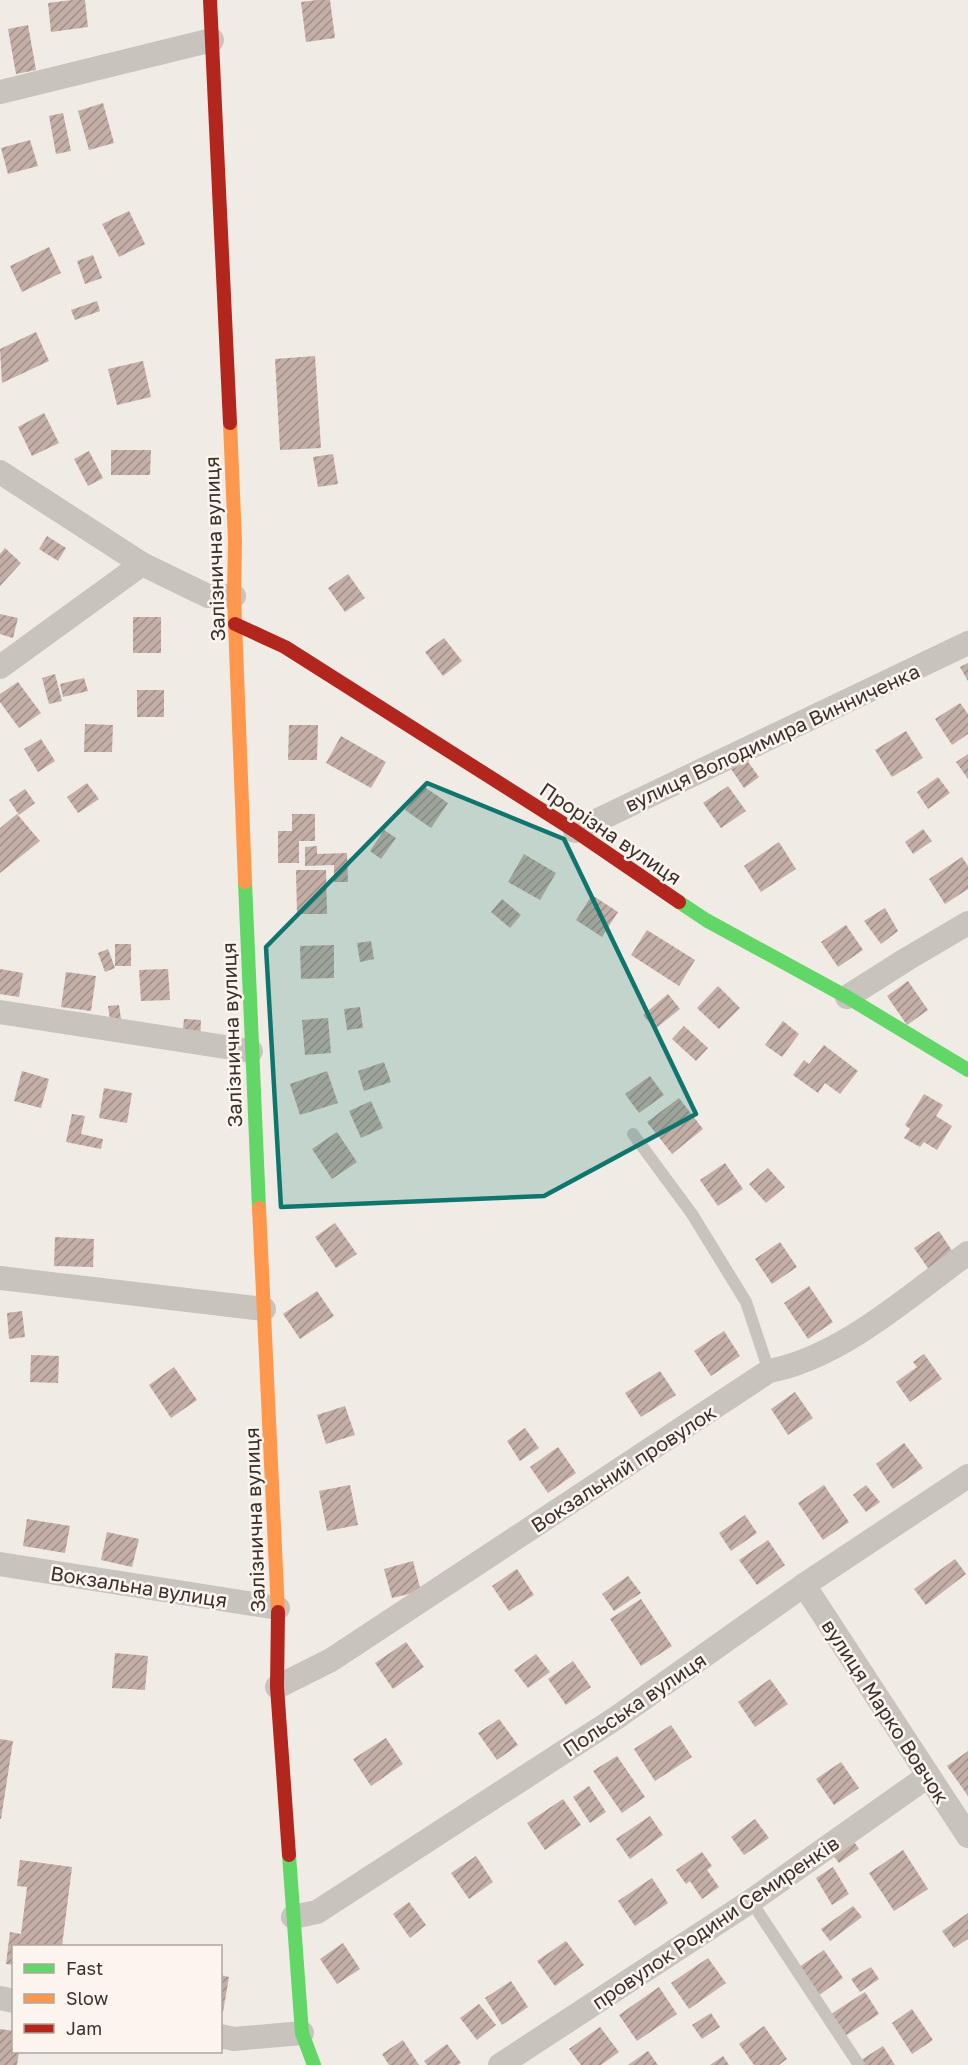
<svg xmlns="http://www.w3.org/2000/svg" width="968" height="2065" font-family="'Golos Text',sans-serif">
	<style>
		.building { fill: url(#building-hatch) }
		.lines { fill: none; stroke-linecap: round; stroke-linejoin: round }
		.lane { stroke: #c9c3be; stroke-width: 12 }
		.street { stroke: #c9c3be; stroke-width: 24 }
		.fast { stroke: #63d668; stroke-width: 14 }
		.slow { stroke: #ff974d; stroke-width: 14 }
		.jam { stroke: #b3261e; stroke-width: 14 }
		.marked { fill: #0f766e; fill-opacity: 0.2; stroke: #0f766e; stroke-width: 4.5; stroke-linejoin: round }
		.labels { text-anchor: middle; dominant-baseline: central; stroke-width: 5; stroke-linejoin: round; paint-order: stroke }
		.street-label { font-size: 20px; fill: #3b302b; stroke: #fbf5ee }
	</style>
	<defs>
		<pattern id="building-hatch" width="6" height="6" patternUnits="userSpaceOnUse" patternTransform="scale(1.5)"><rect width="6" height="6" fill="#c3afa7"/><path d="M-1 1l2-2M0 6l6-6M5 7l2-2" fill="none" stroke="#a08f88"/></pattern>
	</defs>
	<rect width="100%" height="100%" fill="#f0ebe5"/>
	<g class="building">
		<path d="M72,0H85L88,27L51,32L48,3Z"/>
		<path d="M317,0H330L335,38L306,42L301,2Z"/>
		<path d="M28,25L36,70L16,74L8,29Z"/>
		<path d="M103,103L114,143L89,150L78,111Z"/>
		<path d="M63,113L71,151L56,154L49,116Z"/>
		<path d="M30,140L38,166L8,174L1,148Z"/>
		<path d="M129,211L145,244L119,257L102,224Z"/>
		<path d="M49,247L61,273L22,292L10,266Z"/>
		<path d="M93,255L102,278L85,284L77,261Z"/>
		<path d="M97,301L100,311L75,320L71,310Z"/>
		<path d="M36,332L49,361L2,383L0,349Z"/>
		<path d="M315,356L321,448L280,450L275,359Z"/>
		<path d="M143,361L151,397L117,405L108,369Z"/>
		<path d="M44,413L59,443L32,456L18,427Z"/>
		<path d="M111,450H151L150,475H111Z"/>
		<path d="M89,451L103,478L88,486L74,459Z"/>
		<path d="M333,454L338,484L318,487L313,457Z"/>
		<path d="M47,536L66,548L58,561L39,549Z"/>
		<path d="M5,548L21,563L0,586V554Z"/>
		<path d="M348,574L365,598L345,612L328,588Z"/>
		<path d="M0,614L18,618L13,638L0,634Z"/>
		<rect x="133" y="617" width="28" height="36"/>
		<path d="M444,638L462,661L443,676L425,652Z"/>
		<path d="M968,663V681L960,667Z"/>
		<path d="M55,674L62,701L49,704L42,678Z"/>
		<path d="M84,678L88,691L63,697L60,684Z"/>
		<path d="M18,682L41,713L19,728L0,702V694Z"/>
		<rect x="137" y="690" width="27" height="27"/>
		<path d="M960,703L968,714V734L952,745L935,719Z"/>
		<path d="M85,724L113,725L112,752H84Z"/>
		<path d="M289,725H318L317,760H288Z"/>
		<path d="M906,731L923,758L892,777L875,750Z"/>
		<path d="M341,736L386,762L371,788L326,763Z"/>
		<path d="M41,739L55,761L38,772L24,749Z"/>
		<path d="M968,754V779L956,762Z"/>
		<path d="M746,759L759,777L744,788L731,769Z"/>
		<path d="M938,777L950,793L928,809L917,792Z"/>
		<path d="M87,783L99,799L78,813L67,797Z"/>
		<path d="M423,786L448,803L431,828L405,810Z"/>
		<path d="M728,786L746,811L721,828L703,803Z"/>
		<path d="M25,789L35,803L19,815L9,800Z"/>
		<path d="M17,814L40,841L0,873V828Z"/>
		<path d="M292,814H315V841H299V863H278V831H292Z"/>
		<path d="M923,829L932,841L913,854L905,842Z"/>
		<path d="M384,830L396,838L381,859L370,851Z"/>
		<path d="M779,842L796,869L761,892L744,866Z"/>
		<path d="M317,846V854L347,853L348,882H334V865L305,866V847Z"/>
		<path d="M524,854L556,873L540,900L508,882Z"/>
		<path d="M962,857L968,866V889L945,904L929,879Z"/>
		<path d="M296,870H326L327,914H297Z"/>
		<path d="M592,895L618,912L602,937L576,920Z"/>
		<path d="M502,899L521,915L510,928L491,912Z"/>
		<path d="M885,908L898,931L881,944L864,921Z"/>
		<path d="M846,925L863,950L838,967L821,942Z"/>
		<path d="M647,930L695,960L679,986L631,955Z"/>
		<path d="M371,941L374,959L360,962L357,943Z"/>
		<rect x="115" y="944" width="16" height="22"/>
		<path d="M334,945V978L301,979L300,946Z"/>
		<path d="M108,949L115,968L105,972L98,953Z"/>
		<path d="M0,969L23,973L19,997L0,994Z"/>
		<path d="M168,969L170,1000L141,1001L139,970Z"/>
		<path d="M66,972L96,976L91,1011L61,1007Z"/>
		<path d="M908,981L928,1010L907,1025L887,996Z"/>
		<path d="M718,986L740,1008L719,1029L697,1008Z"/>
		<path d="M668,994L680,1009L655,1029L643,1015Z"/>
		<path d="M119,1005L122,1026L111,1027L108,1006Z"/>
		<path d="M360,1007L363,1028L347,1030L344,1009Z"/>
		<path d="M328,1018L331,1053L305,1055L302,1020Z"/>
		<path d="M184,1019L201,1020L200,1041L182,1040Z"/>
		<path d="M783,1021L799,1034L782,1057L765,1045Z"/>
		<path d="M684,1026L708,1048L696,1061L672,1039Z"/>
		<path d="M824,1045L858,1071L840,1094L825,1083L818,1093L793,1075L804,1060L809,1064Z"/>
		<path d="M384,1062L391,1082L364,1091L358,1071Z"/>
		<path d="M22,1071L49,1079L41,1108L14,1101Z"/>
		<path d="M327,1071L338,1103L300,1115L290,1084Z"/>
		<path d="M650,1076L664,1095L639,1113L625,1094Z"/>
		<path d="M104,1088L132,1093L127,1123L99,1118Z"/>
		<path d="M924,1094L943,1105L936,1116L952,1126L937,1150L924,1142L920,1147L904,1138L910,1129L905,1125Z"/>
		<path d="M679,1098L703,1129L672,1154L647,1122Z"/>
		<path d="M371,1101L383,1128L361,1138L349,1111Z"/>
		<path d="M72,1114L85,1116L81,1134L103,1139L101,1149L66,1142Z"/>
		<path d="M337,1132L357,1162L332,1179L312,1149Z"/>
		<path d="M725,1163L743,1189L718,1206L700,1180Z"/>
		<path d="M768,1168L785,1187L766,1203L749,1184Z"/>
		<path d="M335,1223L357,1254L336,1268L315,1237Z"/>
		<path d="M939,1231L956,1257L932,1274L914,1248Z"/>
		<path d="M55,1237L94,1239L93,1267L54,1266Z"/>
		<path d="M780,1242L797,1267L772,1284L755,1259Z"/>
		<path d="M809,1286L833,1322L808,1339L784,1303Z"/>
		<path d="M317,1291L334,1316L300,1339L283,1314Z"/>
		<path d="M22,1311L25,1337L9,1339L7,1313Z"/>
		<path d="M724,1331L740,1356L711,1376L694,1351Z"/>
		<path d="M924,1354L942,1379L910,1402L896,1382L917,1367L913,1362Z"/>
		<path d="M31,1355L59,1356L58,1383L30,1382Z"/>
		<path d="M174,1367L197,1400L171,1418L149,1385Z"/>
		<path d="M660,1371L676,1395L641,1417L625,1393Z"/>
		<path d="M795,1392L813,1418L788,1435L771,1409Z"/>
		<path d="M345,1406L355,1435L326,1444L317,1415Z"/>
		<path d="M525,1428L539,1448L520,1461L507,1441Z"/>
		<path d="M904,1443L923,1468L893,1489L876,1464Z"/>
		<path d="M558,1447L576,1473L548,1493L530,1467Z"/>
		<path d="M350,1485L358,1525L327,1531L319,1491Z"/>
		<path d="M824,1485L849,1522L823,1540L798,1503Z"/>
		<path d="M866,1485L880,1502L866,1512L853,1495Z"/>
		<path d="M745,1515L757,1533L731,1551L719,1533Z"/>
		<path d="M27,1519L70,1526L65,1553L23,1546Z"/>
		<path d="M107,1532L139,1539L132,1567L101,1560Z"/>
		<path d="M768,1540L785,1565L757,1585L739,1560Z"/>
		<path d="M955,1559L966,1574L926,1605L914,1589Z"/>
		<path d="M413,1561L421,1591L392,1598L384,1569Z"/>
		<path d="M517,1569L534,1595L509,1611L492,1586Z"/>
		<path d="M628,1576L641,1593L614,1611L602,1594Z"/>
		<path d="M641,1599L672,1646L641,1666L610,1619Z"/>
		<path d="M406,1642L424,1667L393,1689L375,1663Z"/>
		<path d="M115,1653L148,1656L145,1690L112,1688Z"/>
		<path d="M536,1654L550,1672L528,1688L514,1670Z"/>
		<path d="M573,1661L591,1687L566,1705L548,1679Z"/>
		<path d="M770,1679L788,1704L755,1727L738,1702Z"/>
		<path d="M499,1719L518,1745L497,1760L478,1733Z"/>
		<path d="M671,1725L692,1757L655,1781L634,1749Z"/>
		<path d="M386,1738L403,1764L371,1786L353,1759Z"/>
		<path d="M0,1739L13,1741L1,1819H0Z"/>
		<path d="M968,1751V1796L947,1766Z"/>
		<path d="M617,1756L645,1797L622,1813L593,1771Z"/>
		<path d="M841,1762L859,1788L834,1805L816,1779Z"/>
		<path d="M589,1786L606,1812L590,1823L573,1797Z"/>
		<path d="M563,1799L581,1825L545,1850L527,1823Z"/>
		<path d="M650,1816L663,1835L630,1859L616,1839Z"/>
		<path d="M755,1819L769,1838L744,1855L731,1837Z"/>
		<path d="M850,1836L859,1849L839,1863L829,1850Z"/>
		<path d="M903,1850L928,1889L894,1911L869,1873Z"/>
		<path d="M702,1852L712,1866L707,1870L719,1887L702,1899L690,1881L686,1884L676,1870Z"/>
		<path d="M476,1856L493,1882L469,1899L451,1873Z"/>
		<path d="M20,1860L72,1867L62,1946H14V1965L6,1964L10,1932L21,1934L27,1887L17,1886Z"/>
		<path d="M833,1867L849,1894L832,1905L816,1878Z"/>
		<path d="M652,1878L668,1903L635,1926L618,1901Z"/>
		<path d="M409,1902L426,1925L410,1938L393,1914Z"/>
		<path d="M853,1906L862,1917L830,1941L821,1929Z"/>
		<path d="M968,1913V1939L954,1948L942,1931Z"/>
		<path d="M566,1941L584,1965L555,1986L537,1961Z"/>
		<path d="M343,1943L360,1969L337,1984L320,1959Z"/>
		<path d="M824,1950L843,1978L815,1998L796,1969Z"/>
		<path d="M708,1958L726,1983L689,2009L671,1983Z"/>
		<path d="M871,1967L879,1979L860,1992L851,1979Z"/>
		<path d="M220,1975L229,1977L223,2012L220,2011Z"/>
		<path d="M511,1981L528,2007L502,2025L485,1998Z"/>
		<path d="M659,1987L677,2014L637,2041L619,2015Z"/>
		<path d="M865,1992L879,2014L842,2038L828,2016Z"/>
		<path d="M479,2004L496,2025L477,2040L460,2018Z"/>
		<path d="M912,2009L933,2040L912,2054L892,2023Z"/>
		<path d="M711,2013L720,2027L702,2039L692,2025Z"/>
		<path d="M764,2026L787,2059L779,2065H754L739,2044Z"/>
		<path d="M600,2027L619,2052L601,2065H581L569,2049Z"/>
		<path d="M0,2029L14,2031V2052H19L17,2065H0Z"/>
		<path d="M403,2040L419,2065H389L382,2054Z"/>
		<path d="M447,2044L461,2063L458,2065H427L424,2061Z"/>
		<path d="M883,2046L895,2065H860L858,2062Z"/>
		<path d="M648,2051L658,2065H628Z"/>
		<path d="M723,2056L729,2065H710Z"/>
	</g>
	<g class="lines">
		<g class="lane">
			<path d="M633,1134L692,1214L746,1302L769,1371"/>
			<path d="M751,1901L859,2065"/>
		</g>
		<g class="street">
			<path d="M0,92L212,40"/>
			<path d="M0,472L142,564"/>
			<path d="M0,667L142,564L208,596H234"/>
			<path d="M575,831L968,643"/>
			<path d="M847,997L907,959L968,923"/>
			<path d="M0,1012L251,1051"/>
			<path d="M0,1278L264,1309"/>
			<path d="M0,1564L278,1608"/>
			<path d="M804,1585L968,1836"/>
			<path d="M277,1687L331,1660L769,1371C841,1358 910,1295 968,1253"/>
			<path d="M293,1917L317,1912L616,1718L804,1585L968,1476"/>
			<path d="M0,1998L14,2001"/>
			<path d="M220,2036L234,2039L302,2033"/>
			<path d="M500,2065L751,1901L928,1776"/>
		</g>
		<g class="fast">
			<path d="M245,882L259,1208"/>
			<path d="M679,902L706,920L847,997L968,1070"/>
			<path d="M289,1855L302,2033L314,2065"/>
		</g>
		<g class="slow">
			<path d="M230,423L235,541L234,596L245,882"/>
			<path d="M259,1208L278,1612"/>
		</g>
		<g class="jam">
			<path d="M210,0L230,423"/>
			<path d="M235,624L285,647L575,831L679,902"/>
			<path d="M278,1612L277,1687L289,1855"/>
		</g>
	</g>
	<path class="marked" d="M427,783L564,839L696,1114L544,1196L281,1207L266,947Z"/>
	<g class="labels">
		<g class="street-label">
			<text transform="translate(214 549) rotate(-92)">Залізнична вулиця</text>
			<text transform="translate(772 737) rotate(-25)">вулиця Володимира Винниченка</text>
			<text transform="translate(611 833) rotate(34)">Прорізна вулиця</text>
			<text transform="translate(231 1035) rotate(-92)">Залізнична вулиця</text>
			<text transform="translate(623 1468) rotate(-33)">Вокзальний провулок</text>
			<text transform="translate(254 1520) rotate(-92)">Залізнична вулиця</text>
			<text transform="translate(139 1586) rotate(9)">Вокзальна вулиця</text>
			<text transform="translate(634 1704) rotate(-34)">Польська вулиця</text>
			<text transform="translate(886 1711) rotate(57)">вулиця Марко Вовчок</text>
			<text transform="translate(715 1922) rotate(-34)">провулок Родини Семиренків</text>
		</g>
	</g>
	<rect x="12" y="1945" width="210" height="108" fill="#fbf5ee" stroke="#aea6a0" stroke-width="1.5"/>
	<rect x="24" y="1964" width="30" height="9" fill="#63d668" stroke="#aea6a0" stroke-width="1.5"/>
	<text x="66" y="1975" font-size="18" fill="#3b302b">Fast</text>
	<rect x="24" y="1994" width="30" height="9" fill="#ff974d" stroke="#aea6a0" stroke-width="1.5"/>
	<text x="66" y="2005" font-size="18" fill="#3b302b">Slow</text>
	<rect x="24" y="2024" width="30" height="9" fill="#b3261e" stroke="#aea6a0" stroke-width="1.5"/>
	<text x="66" y="2035" font-size="18" fill="#3b302b">Jam</text>
</svg>
